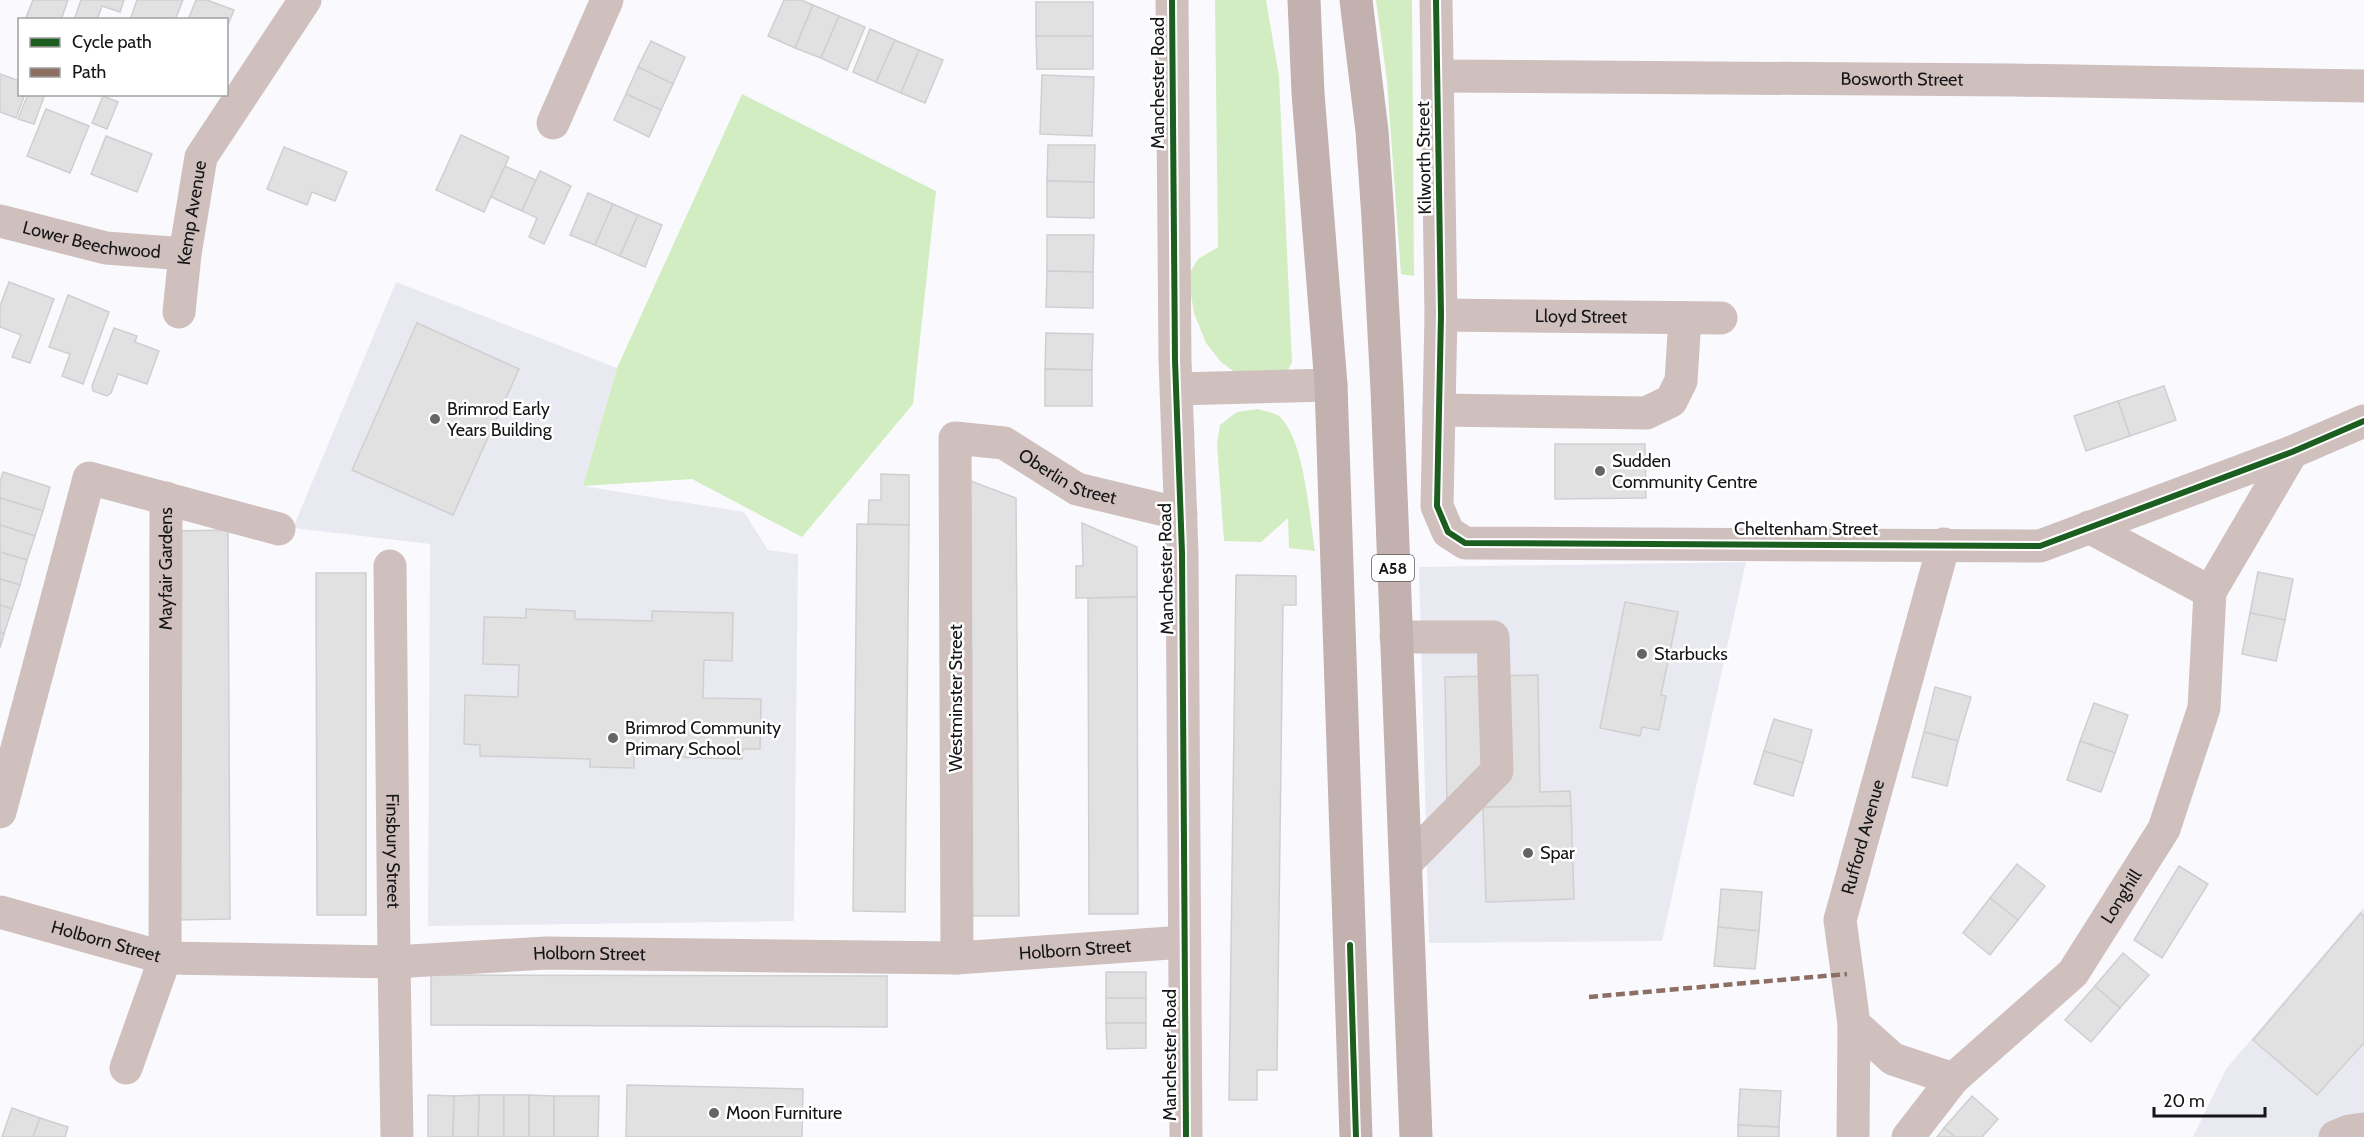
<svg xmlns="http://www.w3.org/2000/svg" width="2364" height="1137" font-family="Cabin,sans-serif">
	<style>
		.built { fill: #e9e9f2 }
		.green { fill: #d1edc1 }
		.building { fill: #e2e1e2; stroke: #d0cfd0; stroke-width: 1.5 }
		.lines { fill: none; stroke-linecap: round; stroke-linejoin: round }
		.minor { stroke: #cfc0be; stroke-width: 33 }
		.highway { stroke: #c2b1af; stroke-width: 33 }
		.quiet { stroke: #8d6e63; stroke-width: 4.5; stroke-dasharray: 9 4.5; stroke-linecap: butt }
		.cycleway-casing { stroke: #fff; stroke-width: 10 }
		.cycleway { stroke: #1b5e20; stroke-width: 6 }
		.poi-dot { fill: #656568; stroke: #fff; stroke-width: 2 }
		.labels { text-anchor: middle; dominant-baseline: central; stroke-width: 5; stroke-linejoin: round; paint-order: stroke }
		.shield { fill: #fff; stroke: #5b5b5d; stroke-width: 1.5 }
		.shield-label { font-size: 16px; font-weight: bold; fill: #151517 }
		.street-label { font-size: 18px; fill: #151517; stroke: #fff }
		.poi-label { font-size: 18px; fill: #151517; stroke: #fff; text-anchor: start }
	</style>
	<rect width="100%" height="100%" fill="#fafafe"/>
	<g class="built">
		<path d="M396,282L617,368L583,486L744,512L768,550L798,554L794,921L428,926L430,544L293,528Z"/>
		<path d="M1746,562L1662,941L1429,943L1419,567Z"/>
		<path d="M2364,907V1137H2193L2226,1069Z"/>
	</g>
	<g class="green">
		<path d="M1215,0H1266L1279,76L1292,362L1287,373H1236L1221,362L1206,343L1194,313L1188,276L1198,259L1218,247Z"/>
		<path d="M1376,0H1412L1414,276L1401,274L1387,81Z"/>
		<path d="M742,94L936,191L913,404L802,537L692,479L583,486L617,368Z"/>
		<path d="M1258,409C1265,411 1275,413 1280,417C1305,441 1309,516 1315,551L1289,548L1288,518L1261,542L1224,541L1217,444L1220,425L1237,412Z"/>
	</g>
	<g class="building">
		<path d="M33,0H68L61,20H25Z"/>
		<path d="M81,0H124L120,12L102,6L97,20H74Z"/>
		<path d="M137,0H183L175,20H130Z"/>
		<path d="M196,0H207L234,10L226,30V20H188Z"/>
		<path d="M784,0H801L813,5L795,48L768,36Z"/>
		<rect x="1036" y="2" width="57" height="34"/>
		<path d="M813,5L839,16L821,58L795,48Z"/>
		<path d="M839,16L865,27L847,70L821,58Z"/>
		<path d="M870,29L895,40L876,82L853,72Z"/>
		<path d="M1036,36H1093V69H1037Z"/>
		<path d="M895,40L919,50L901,93L876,82Z"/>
		<path d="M651,41L685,57L673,84L638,67Z"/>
		<path d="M919,50L943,60L925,103L901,93Z"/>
		<path d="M638,67L673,84L661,110L626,94Z"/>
		<path d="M0,74L20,81V94H25L16,118L0,112Z"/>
		<path d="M1042,75L1094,77L1092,136L1040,134Z"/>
		<path d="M28,94H45L34,124L18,119Z"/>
		<path d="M626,94L661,110L649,137L614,120Z"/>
		<path d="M103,96L118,102L107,129L92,123Z"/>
		<path d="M46,109L89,126L70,173L27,156Z"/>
		<path d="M461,135L509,157L484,212L436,190Z"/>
		<path d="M106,136L152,154L137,192L91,174Z"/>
		<path d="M1048,145H1095L1094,182L1047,181Z"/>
		<path d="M284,147L347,172L335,201L312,192L307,205L267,189Z"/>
		<path d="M505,166L536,180L522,211L491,197Z"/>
		<path d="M540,171L571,186L544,244L529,237L537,218L522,211Z"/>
		<path d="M1047,181L1094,182V218L1047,217Z"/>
		<path d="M588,193L613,204L595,245L570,235Z"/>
		<path d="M613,204L638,215L620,256L595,245Z"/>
		<path d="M638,215L662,225L645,267L620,256Z"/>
		<path d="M1047,235H1094L1093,272L1047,271Z"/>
		<path d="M1047,271L1093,272V308L1046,307Z"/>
		<path d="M9,282L54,299L30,363L12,357L21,335L0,327V306Z"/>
		<path d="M68,295L109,312L83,384L62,376L70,354L49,347Z"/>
		<path d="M417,323L519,369L453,515L352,470Z"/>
		<path d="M114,328L137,336L135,342L159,351L147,384L118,374L111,393L107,396L93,391L92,386Z"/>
		<path d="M1046,333L1093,334L1092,370L1045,369Z"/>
		<path d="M1045,369L1092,370V406H1045Z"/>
		<path d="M2164,386L2176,420L2130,436L2118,401Z"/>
		<path d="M2118,401L2130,436L2086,451L2074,416Z"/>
		<path d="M1555,444H1645L1646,498L1555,499Z"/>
		<path d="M3,472L50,487L43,511L0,498V482Z"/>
		<path d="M881,474L909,475V525L868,524L869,500H881Z"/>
		<path d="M968,480L1016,498L1019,916H969Z"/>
		<path d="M0,498L43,511L35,536L0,525Z"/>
		<path d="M1082,523L1137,547V597L1076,598V566H1083Z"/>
		<path d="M857,524L909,525L905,912L853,911Z"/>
		<path d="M0,525L35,536L27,560L0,552Z"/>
		<path d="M228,530L230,919L176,920L173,531Z"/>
		<path d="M0,552L27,560L20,585L0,579Z"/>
		<path d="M2258,572L2293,579L2285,620L2250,613Z"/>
		<path d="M316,573H366V915H317Z"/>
		<path d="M1236,575L1296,576V605H1283L1277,1070H1257V1100H1229Z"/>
		<path d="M0,579L20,585L12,609L0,605Z"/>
		<path d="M1137,597L1138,914H1089L1088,598Z"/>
		<path d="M1625,602L1678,612L1661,695L1666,696L1659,730L1642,727L1640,736L1600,728Z"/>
		<path d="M0,605L12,609L4,634L0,632Z"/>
		<path d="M526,609L575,611V619L652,621V611L733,613L732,661L704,660L703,698L761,699L760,749H743L742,759L634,756V768L590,767V759L480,756V745L464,744L465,695L518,697L519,665L483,664L484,617L526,618Z"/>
		<path d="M2250,613L2285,620L2276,661L2242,654Z"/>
		<path d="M0,632L4,634L0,648Z"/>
		<path d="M1538,675L1540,792L1570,791L1571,806L1447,808L1445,677Z"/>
		<path d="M1935,687L1971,697L1958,741L1924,732Z"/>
		<path d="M2094,703L2128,715L2115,753L2080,741Z"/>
		<path d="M1774,719L1812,730L1803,763L1764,751Z"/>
		<path d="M1924,732L1958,741L1947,786L1912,777Z"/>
		<path d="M2080,741L2115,753L2101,792L2067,780Z"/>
		<path d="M1764,751L1803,763L1793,796L1754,784Z"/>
		<path d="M1571,806L1574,899L1486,902L1483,807Z"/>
		<path d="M2017,864L2045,886L2018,920L1990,898Z"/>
		<path d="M2179,866L2208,884L2162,958L2134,940Z"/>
		<path d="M1721,889L1762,892L1759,931L1718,927Z"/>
		<path d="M1990,898L2018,920L1990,955L1963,933Z"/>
		<path d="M2361,913L2364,917V1043L2317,1095L2253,1040Z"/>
		<path d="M1718,927L1759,931L1755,969L1714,966Z"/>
		<path d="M2123,953L2149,975L2120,1008L2095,986Z"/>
		<rect x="1106" y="972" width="40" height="26"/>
		<path d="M431,975L887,976V1027L431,1025Z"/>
		<path d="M2095,986L2120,1008L2091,1042L2065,1020Z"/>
		<rect x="1106" y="998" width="40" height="25"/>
		<path d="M1106,1023H1146V1048L1107,1049Z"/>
		<path d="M627,1085L803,1089L802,1137H626Z"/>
		<path d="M1740,1089L1781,1091L1779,1127L1738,1125Z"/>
		<path d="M428,1095L454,1096L453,1137H428Z"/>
		<path d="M479,1095H504V1137H478Z"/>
		<path d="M479,1095L478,1137H453L454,1096Z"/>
		<rect x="504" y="1095" width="25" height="42"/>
		<path d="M529,1095L554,1096V1137H529Z"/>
		<path d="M554,1096H599L598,1137H554Z"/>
		<path d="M1972,1096L1998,1119L1982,1137H1955L1944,1128Z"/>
		<path d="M12,1108L40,1118L33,1137H2Z"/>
		<path d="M40,1118L68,1127L65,1137H33Z"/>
		<path d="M1738,1125L1779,1127V1137H1738Z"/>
		<path d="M1944,1128L1955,1137H1937Z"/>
	</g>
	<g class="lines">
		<g class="minor">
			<path d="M1172,0L1175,360L1182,553L1186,1137"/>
			<path d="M1436,0L1441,315L1437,506L1448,532L1465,543L2040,546L2292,452L2364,421"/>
			<path id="s1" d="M1438,76L2011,80L2364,86"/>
			<path d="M553,123L607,0"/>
			<path id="s2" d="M0,221L106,248L185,254"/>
			<path id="s3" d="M179,312L185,254L201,157L305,0"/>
			<path id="s4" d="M1441,315L1721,318"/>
			<path d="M1177,389L1331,385"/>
			<path d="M1439,410L1646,413L1671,401L1681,381L1685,318"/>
			<path d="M2089,527L2210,592"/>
			<path id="s5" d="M390,566L394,962L397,1137"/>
			<path d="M1396,637H1493L1497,771L1406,863"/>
			<path d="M0,812L89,478L279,529"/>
			<path id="s6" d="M0,912L165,958L394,962L546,953L957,958L1184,942"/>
			<path id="s7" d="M957,958L955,438L1004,443L1077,489L1181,514"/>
			<path d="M1854,1024L1893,1059L1953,1079"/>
			<path id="s8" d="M126,1068L165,958L166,498"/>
			<path id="s9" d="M1853,1137L1854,1024L1840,920L1944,544"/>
			<path id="s10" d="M1908,1137L1953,1079L2073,973L2164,829L2204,708L2210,592L2292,452"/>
			<path d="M2335,1137L2349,1131L2364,1129"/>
		</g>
		<g class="highway">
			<path d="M1304,0L1308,93L1331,385L1356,1137"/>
			<path d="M1356,0L1372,131L1378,218L1387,390L1416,1137"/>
		</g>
		<path class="quiet" d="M1589,997L1847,974"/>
		<g class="cycleway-casing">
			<g id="cycleway">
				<path d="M1172,0L1175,360L1182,553L1186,1137"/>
				<path d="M1436,0L1441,315L1437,506L1448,532L1465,543L2040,546L2292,452L2364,421"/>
				<path d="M1350,945L1356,1137"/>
			</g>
		</g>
		<use href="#cycleway" class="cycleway"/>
	</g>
	<g class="poi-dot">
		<circle cx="435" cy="419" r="6"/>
		<circle cx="1600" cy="471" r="6"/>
		<circle cx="1642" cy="654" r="6"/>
		<circle cx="613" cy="738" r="6"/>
		<circle cx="1528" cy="853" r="6"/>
		<circle cx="714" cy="1113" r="6"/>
	</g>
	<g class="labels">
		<rect class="shield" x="1372" y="555" width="42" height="26" rx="4.5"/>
		<g class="shield-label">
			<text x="1393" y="568">A58</text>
		</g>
		<g class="street-label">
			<text stroke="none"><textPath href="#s1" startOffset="464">Bosworth Street</textPath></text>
			<text transform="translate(1158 83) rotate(-90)">Manchester Road</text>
			<text transform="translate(1424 158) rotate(-91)">Kilworth Street</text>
			<text stroke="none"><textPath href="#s3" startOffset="100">Kemp Avenue</textPath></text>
			<text stroke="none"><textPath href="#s2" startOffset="94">Lower Beechwood</textPath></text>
			<text stroke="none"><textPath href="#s4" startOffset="140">Lloyd Street</textPath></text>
			<text stroke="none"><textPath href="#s7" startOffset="642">Oberlin Street</textPath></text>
			<text x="1806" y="529">Cheltenham Street</text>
			<text stroke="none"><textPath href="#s8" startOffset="506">Mayfair Gardens</textPath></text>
			<text transform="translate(1166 569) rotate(-91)">Manchester Road</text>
			<text transform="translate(956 698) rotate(-90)">Westminster Street</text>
			<text stroke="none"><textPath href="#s9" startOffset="304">Rufford Avenue</textPath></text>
			<text stroke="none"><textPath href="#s5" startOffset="285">Finsbury Street</textPath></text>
			<text stroke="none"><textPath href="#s10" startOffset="324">Longhill</textPath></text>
			<text stroke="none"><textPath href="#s6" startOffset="110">Holborn Street</textPath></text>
			<text stroke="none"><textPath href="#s6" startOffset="1082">Holborn Street</textPath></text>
			<text stroke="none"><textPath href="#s6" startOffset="596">Holborn Street</textPath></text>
			<text transform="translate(1170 1055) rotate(-90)">Manchester Road</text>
		</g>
		<g class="poi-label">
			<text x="447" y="409">Brimrod Early<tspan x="447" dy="21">Years Building</tspan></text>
			<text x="1612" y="461">Sudden<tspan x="1612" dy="21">Community Centre</tspan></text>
			<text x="1654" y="654">Starbucks</text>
			<text x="625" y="728">Brimrod Community<tspan x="625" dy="21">Primary School</tspan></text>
			<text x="1540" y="853">Spar</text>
			<text x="726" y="1113">Moon Furniture</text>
		</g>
	</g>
	<rect x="18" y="18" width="210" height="78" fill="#ffffff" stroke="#a1a1a2" stroke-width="1.5"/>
	<rect x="30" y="38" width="30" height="9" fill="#1b5e20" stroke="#a1a1a2" stroke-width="1.5"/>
	<text x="72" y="48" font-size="18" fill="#151517">Cycle path</text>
	<rect x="30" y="68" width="30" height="9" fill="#8d6e63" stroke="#a1a1a2" stroke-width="1.5"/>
	<text x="72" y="78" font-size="18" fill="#151517">Path</text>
	<path d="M2154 1107v9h111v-9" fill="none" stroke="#151517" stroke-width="3"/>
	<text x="2163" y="1107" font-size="18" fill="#151517" stroke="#ffffff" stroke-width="4.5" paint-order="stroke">20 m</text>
</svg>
